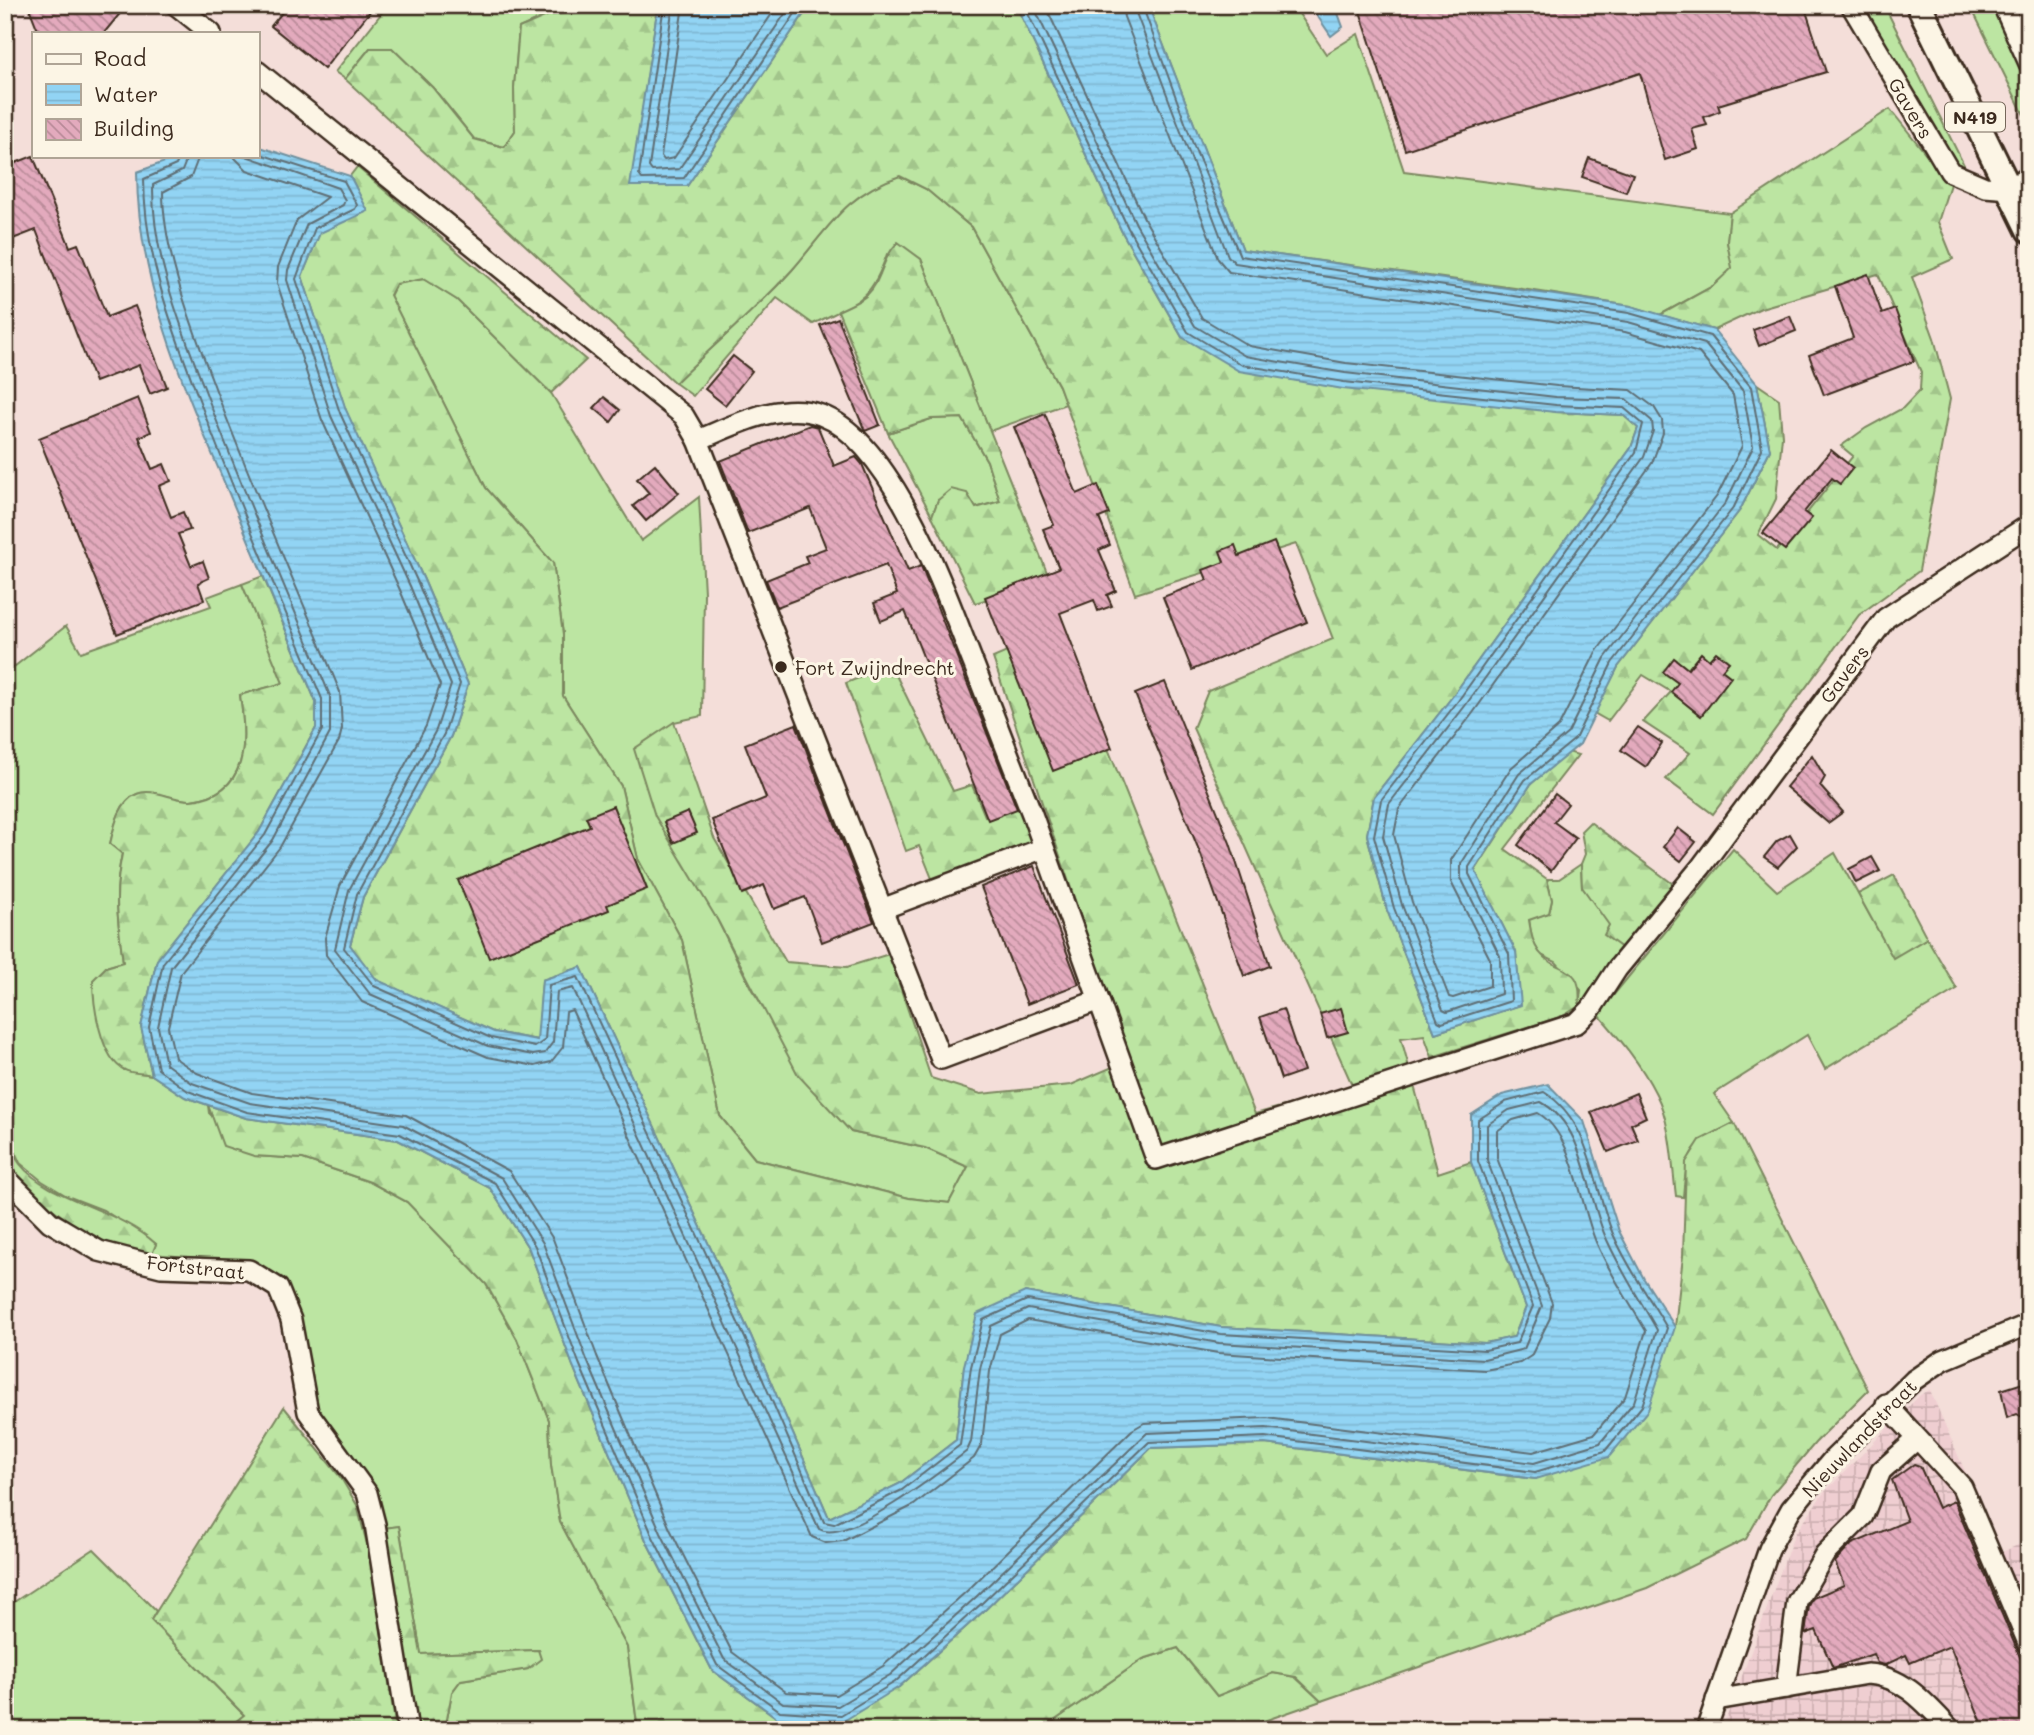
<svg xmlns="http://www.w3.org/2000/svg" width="2034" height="1735" font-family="Mali,sans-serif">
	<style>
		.industrial { fill: url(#industrial-grid) }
		.grass { fill: #bce5a2; stroke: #7c8860; stroke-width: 2 }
		.forest { fill: url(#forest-firs); stroke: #7c8860; stroke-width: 2 }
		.water { fill: url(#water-rules); stroke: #6f909e; stroke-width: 2 }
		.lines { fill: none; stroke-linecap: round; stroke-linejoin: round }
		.shore { stroke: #5e6e74; stroke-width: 2 }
		.building { fill: url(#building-back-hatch); stroke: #3b2a1e; stroke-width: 2 }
		.minor-casing { stroke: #3b2a1e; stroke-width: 24 }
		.major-casing { stroke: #3b2a1e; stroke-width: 30 }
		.minor { stroke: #fcf5e5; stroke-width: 19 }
		.major { stroke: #fcf5e5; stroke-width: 24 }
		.poi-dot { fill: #3b2a1e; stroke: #fcf5e5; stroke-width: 2.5 }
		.labels { text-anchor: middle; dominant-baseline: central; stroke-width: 6; stroke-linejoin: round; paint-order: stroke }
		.shield { fill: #fcf5e5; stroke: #75675a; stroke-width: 2 }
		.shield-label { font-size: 18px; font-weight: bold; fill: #3b2a1e }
		.street-label { font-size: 19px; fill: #3b2a1e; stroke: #fcf5e5 }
		.poi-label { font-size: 19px; fill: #3b2a1e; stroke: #fcf5e5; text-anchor: start }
	</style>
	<defs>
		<pattern id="industrial-grid" width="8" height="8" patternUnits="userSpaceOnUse" patternTransform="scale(1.75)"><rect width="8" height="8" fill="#efced1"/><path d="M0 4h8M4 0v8" fill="none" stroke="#ceb1b3"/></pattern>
		<pattern id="forest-firs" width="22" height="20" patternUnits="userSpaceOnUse" patternTransform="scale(1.75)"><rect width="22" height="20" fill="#bce5a2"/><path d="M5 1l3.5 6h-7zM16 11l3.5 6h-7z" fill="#a2c58b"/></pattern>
		<pattern id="water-rules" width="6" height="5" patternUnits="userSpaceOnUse" patternTransform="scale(1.75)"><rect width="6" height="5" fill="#92d4f4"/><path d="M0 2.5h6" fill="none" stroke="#7fb6d1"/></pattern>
		<pattern id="building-back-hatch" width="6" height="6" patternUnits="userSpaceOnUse" patternTransform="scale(1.75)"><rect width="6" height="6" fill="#e3aabd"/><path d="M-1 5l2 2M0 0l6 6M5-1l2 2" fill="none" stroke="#b98b99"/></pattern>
	</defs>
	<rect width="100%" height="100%" fill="#f4ded9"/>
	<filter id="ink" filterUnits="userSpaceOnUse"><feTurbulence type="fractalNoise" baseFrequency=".0143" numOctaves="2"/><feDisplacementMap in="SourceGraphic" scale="14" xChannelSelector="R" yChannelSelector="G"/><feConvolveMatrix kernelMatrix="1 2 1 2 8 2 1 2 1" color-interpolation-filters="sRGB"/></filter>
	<g filter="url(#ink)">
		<path class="industrial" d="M1930,1390L2000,1553L2029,1540V1730H1722L1794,1535L1822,1495L1920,1395Z"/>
		<g class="grass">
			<path d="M388,5H536L549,15L519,28L514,88L515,131L504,147L474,139L433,88L392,48H370L345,79L335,72Z"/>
			<path d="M1148,5H1293L1326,54L1358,34L1404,171L1730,213L1727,242L1733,268L1713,286L1660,315L1631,306L1522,289L1243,250Z"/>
			<path d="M1862,5H1884L1966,169L1957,168Z"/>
			<path d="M1970,5H1992L2029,86V125Z"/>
			<path d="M899,176L926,189L971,227L1059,386L1066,404L990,431L921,259L887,254C870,303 857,302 813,324L777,298L693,396L675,383C713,345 756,310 792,270C827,230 846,193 899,176Z"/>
			<path d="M424,279L457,300L551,393L641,541L699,497L704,593L702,716L674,722L718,921L752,990L851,1132L925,1148L968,1167L949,1203L909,1198L755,1159L720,1116L682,940L638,859L621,786L563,696V634L553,563L486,488L390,296L396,284Z"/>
			<path d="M962,418L987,461L1000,501L975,508L938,500L932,516L888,433L931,419Z"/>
			<path d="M242,584L284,683L240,695C247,740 250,794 191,800C174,801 153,788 137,794C119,801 114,827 110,844L122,853C113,897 118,919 123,962L106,967L124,1070L152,1075L185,1097L208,1105L209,1113L254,1156L303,1159L370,1182L407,1202L486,1284L517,1339L549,1420L551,1465L560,1522L627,1647L637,1723L633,1730H445L452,1692L461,1680L528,1669L539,1650L421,1654L399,1526L384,1528L379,1501L371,1482L312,1404L298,1309L287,1289L211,1259L152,1254L156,1244L103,1210L67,1196L42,1181L20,1163L5,1129V674L66,626L81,652L211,606L207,597Z"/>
			<path d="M1733,849L1777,891L1835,853L1893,957L1927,938L1957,989L1825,1069L1807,1035L1714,1094L1734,1123C1690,1145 1687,1148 1683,1197L1676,1196C1672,1164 1671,1123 1656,1094C1641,1064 1620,1039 1598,1014Z"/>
			<path d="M1581,864L1582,887L1602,912L1625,950L1591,990L1597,995L1579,1006L1581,990L1556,962L1541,955L1532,941L1529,919L1549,913L1552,900L1547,879H1559Z"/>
			<path d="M94,1549L156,1611L151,1620L244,1715L225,1730H5V1608Z"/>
			<path d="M1178,1648L1217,1696L1273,1673L1295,1677L1321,1701L1238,1730H1041L1143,1659Z"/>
		</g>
		<g class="forest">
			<path d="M591,5H658L631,186H687L810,5H1016L1122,232L1182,337L1555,412L1623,415L1638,428L1631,448L1452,697L1374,797L1367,835L1387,910L1435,1033L1520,1005L1516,952L1475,871L1531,784L1568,752L1578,755L1505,849L1547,879L1552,900L1549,913L1529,920C1531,932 1532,942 1539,952C1557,975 1584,961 1579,1006L1563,1016L1432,1057L1424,1035L1401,1038L1438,1173L1471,1162L1526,1307L1514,1337L1485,1343L1221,1327L1025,1292L964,1366L956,1440L899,1484L829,1518L751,1336L581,967L542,980L538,1040L494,1032L376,980L350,945L363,897L451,736L468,684L424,580L346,411L302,276L320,232L367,211L350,176L357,167L586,360L551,393L457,300L423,279L396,284L390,295L486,488L553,563L563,634V696L621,786L638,859L682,940L720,1116L755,1159L909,1198L949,1203L968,1167L925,1148L851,1132L798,1075L718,921L655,816L634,749L674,722L714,838L786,962L847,967L889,954L931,1078L981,1094L1071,1085L1129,1060L993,658L1060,629L1255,1114L1353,1087L1193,728L1208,691L1333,639L1296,544L1135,594L1059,386L971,227L926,189L900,176C845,194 828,229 792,270C756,310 713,345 675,383L345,79L370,48H392L433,88L474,139L504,147L515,131L514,88L519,28L549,15L588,11Z"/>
			<path d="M1890,109L1950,184L1938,222L1953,259L1912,277L1934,338L1950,399L1919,571L1859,615L1713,814L1666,779L1690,753L1643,722L1671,692L1643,675L1608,721L1594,713L1618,667L1740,510L1770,450L1757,384L1779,399L1782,436L1776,499L1758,535L1777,550L1853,456L1841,446L1866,428L1903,408L1920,390L1921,372L1878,274L1761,308L1714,330L1660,315L1713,286L1732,268L1727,242L1730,213Z"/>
			<path d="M898,242L921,259L1050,580L975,603L932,516L938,500L951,489L967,493L976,508L1000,501L987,461L962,418L931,419L888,433L838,311C847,306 860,302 867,295C882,281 881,259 898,242Z"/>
			<path d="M263,576L316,702V728L259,832L157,960L141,1027L152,1075C144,1073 132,1074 125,1070C100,1059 93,1003 93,980L106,967L123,962C118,919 113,897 122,854L110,844C114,827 119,801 137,794C152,787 174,801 191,800C250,794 247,740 240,695L283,683L242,584Z"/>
			<path d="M891,665L953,791L972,785L985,816L1020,802L1040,842L933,881L919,846L906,851L846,683Z"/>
			<path d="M1590,822L1673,884L1625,950L1604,935L1609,925L1582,887L1581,864L1585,854L1581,831Z"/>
			<path d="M1894,875L1927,938L1893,958L1858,894Z"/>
			<path d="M208,1105L246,1118L398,1140L490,1188L529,1249L573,1366L646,1540L712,1670L777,1718L899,1687L986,1609L1151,1448L1265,1444L1535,1479L1675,1327L1683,1256L1686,1162L1700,1140L1734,1123L1868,1390L1815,1443L1771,1495L1746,1539L1647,1588L1321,1701L1296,1677L1273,1673L1217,1696L1178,1648L1143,1659L1041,1730H633L637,1723L627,1647L560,1522L551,1465L549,1420L517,1339L486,1284L407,1202L370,1182L303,1159L254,1156L223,1146Z"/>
			<path d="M5,1129C10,1139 13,1155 20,1164C48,1200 118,1208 156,1244L152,1254C94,1248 42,1206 5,1163Z"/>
			<path d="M284,1407L341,1478L357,1505L370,1556L396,1730H225L244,1715L151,1620Z"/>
			<path d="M399,1526L421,1654L538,1650L541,1659L528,1669L461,1680L452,1692L445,1730H417L384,1528Z"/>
		</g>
		<g class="water">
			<path d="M658,5H810L687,186H630Z"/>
			<path d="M1016,5H1148L1243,250L1631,306L1714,330L1757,384L1770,450L1740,510L1618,667L1580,744L1531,784L1475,870L1516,952L1521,1005L1435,1033L1387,910L1367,835L1374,797L1452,697L1631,448L1638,428L1623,415L1555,412L1343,389L1239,371L1182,337L1122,232Z"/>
			<path d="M1310,5H1335L1343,27L1331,36Z"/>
			<path d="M257,146L350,176L368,211L320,233L302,276L346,410L424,580L468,684L451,736L363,897L350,945L377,980L494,1032L537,1040L542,980L581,967L751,1336L829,1518L899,1484L956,1440L964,1366L977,1314L1025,1292L1221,1327L1485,1343L1514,1337L1526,1307L1471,1162V1115L1502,1095L1548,1084L1584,1121L1619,1231L1644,1279L1675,1327L1648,1410L1609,1457L1535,1479L1265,1444L1151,1448L986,1609L899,1687L842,1722L777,1718L712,1670L646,1540L573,1366L529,1249L490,1188L398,1140L246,1118L185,1097L152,1075L141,1027L157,960L259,832L316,728V702C287,633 258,564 230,496C187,394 137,284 137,172L181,156H257Z"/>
		</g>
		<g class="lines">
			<g class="shore">
				<path d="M664,5L639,175L642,179L684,178L801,5"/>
				<path d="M673,5L649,167L652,171L679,169L791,5"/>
				<path d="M683,5L661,156L664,160L674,158L778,5"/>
				<path d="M1024,5L1128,228L1188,332L1242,365L1344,382L1556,405L1624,408L1643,424L1636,452L1458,701L1381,800L1374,836L1394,908L1438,1021L1442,1023L1511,1001L1509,954L1469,874V867L1525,780L1575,739L1612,663L1734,507L1762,449L1751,387L1710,336L1629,313L1240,256L1193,144L1142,5"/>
				<path d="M1033,5L1136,224L1195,326L1245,356L1345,373L1556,397L1626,399L1652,421L1653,431L1644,457L1465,706L1389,804L1383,836L1402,905L1443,1010L1447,1012L1501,994L1500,956L1461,878V864L1519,774L1568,733L1605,658L1726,502L1753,447L1743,391L1705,344L1628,322L1235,263L1228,256L1133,5"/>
				<path d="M1045,5L1145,220L1202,318L1249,346L1346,363L1557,386L1631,390L1654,407L1662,420L1663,433L1652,463L1473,713L1399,809L1394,835L1412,902L1449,997L1453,998L1490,986V959L1451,882V860L1511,768L1559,726L1596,652L1717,496L1742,446L1733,395L1699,353L1625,332L1229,272L1218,259L1124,17L1122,5"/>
				<path d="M180,156L176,165L144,179C144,253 171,325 197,394C235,497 280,598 322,699V730L265,835L163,963L149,1027L158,1069L188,1091L247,1112L400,1134L495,1183L535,1246L579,1363L653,1537L717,1665L780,1711L841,1715L895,1682L981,1604L1149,1442L1265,1437L1535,1472L1605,1451L1642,1406L1667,1328C1649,1297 1628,1268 1613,1234C1593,1186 1592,1122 1544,1092L1505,1102L1478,1120V1161L1533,1306L1517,1343L1485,1350L1221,1334L1027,1300L983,1320L971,1367L960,1445L902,1490L834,1524L824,1522L745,1338L578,977L549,985L545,1040L535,1047L491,1038L374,986L344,948L357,894L444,734L460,684L418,583L340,413L296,279L315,228L355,209L357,205L344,181L257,153"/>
				<path d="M188,156L182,171L153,185C152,253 179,322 203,385C242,490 288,593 330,696V733L273,840L171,967L158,1027L166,1064L192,1083L250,1103L403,1125L502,1178L543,1243L587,1360L661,1533L724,1659L783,1703L838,1706L890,1675L975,1598L1147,1433L1266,1428L1534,1463L1600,1443L1634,1402L1657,1330C1640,1300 1621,1271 1607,1240C1586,1197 1587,1127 1541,1102L1509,1110L1487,1125V1160L1542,1306L1524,1349L1484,1359L1219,1343L1028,1309L991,1326L980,1369L971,1442L967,1451C943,1470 846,1546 819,1529L573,988L557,992L553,1042L545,1053L533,1055L488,1046L370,994L335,949L349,890L436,730L451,685L410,586L331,416L287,280L288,270L307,224L343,205L345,200L338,188L246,156"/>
				<path d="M199,156L191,177L163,192C163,250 191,323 211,377C250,483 297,587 340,692L342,729L339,741L280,847L181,972L168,1027L175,1058L197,1073L252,1093L406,1115L509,1171L553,1239L597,1356L670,1529L732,1652L786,1692L836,1695L883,1666L968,1590L1132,1430L1144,1423L1267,1418L1533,1452L1594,1434L1625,1397L1646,1331C1629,1302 1610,1274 1596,1242C1580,1205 1574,1134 1538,1113L1513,1120L1497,1131V1158L1552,1303L1550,1318L1531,1356L1520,1363L1485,1370L1218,1353L1028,1320L1000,1334L990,1371L982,1444L974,1458L914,1505L843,1541L826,1543L812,1537L572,1010L566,1012L563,1047L551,1062L535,1066L488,1057L362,1002L326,955L325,938L340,886L426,726L440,685L400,590L322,420L277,283L278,267L297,220L327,197L247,170L233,156"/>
			</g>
		</g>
		<g class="building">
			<path d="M28,5H127L104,33H39Z"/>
			<path d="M288,5H375L324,69L271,26Z"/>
			<path d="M1358,5H1804L1826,72L1718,105L1720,111L1704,117L1707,125L1692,129L1698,149L1665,160L1640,73L1405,150Z"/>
			<path d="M33,156L70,247L78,244L107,317L135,306L167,387L150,394L139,365L95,382L36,230L5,242V167Z"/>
			<path d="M1589,158L1633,174L1626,192L1582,177Z"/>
			<path d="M1868,274L1882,314L1895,309L1914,361L1824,395L1809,355L1853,338L1835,286Z"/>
			<path d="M1790,316L1796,331L1759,346L1753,330Z"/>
			<path d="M838,318L880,425L865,431L820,325Z"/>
			<path d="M733,356L752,371L725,405L705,389Z"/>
			<path d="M604,397L620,410L611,422L594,408Z"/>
			<path d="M138,398L151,432L139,437L152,469L164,464L171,481L159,486L171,517L183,512L190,530L178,534L191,566L203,561L209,578L198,583L204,600L117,634L39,438Z"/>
			<path d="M1045,414L1077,494L1098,485L1109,514L1099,518L1110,545L1099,550L1116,591L1107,595L1112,606L1098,611L1094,600L1060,613L1112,748L1053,771L985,597L1059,568L1043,529L1054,525L1014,427Z"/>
			<path d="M810,425L818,427L834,466L856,457L862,464L908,571L921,566L1017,809L988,820L905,611L881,621L874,603L897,594L886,565L777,607L766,580L808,563L805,556L826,548L810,508L748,533L720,461Z"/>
			<path d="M1831,450L1853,468L1840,484L1832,478L1804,512L1812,518L1785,550L1763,533Z"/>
			<path d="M655,464L679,493L646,521L633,506L649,493L637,479Z"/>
			<path d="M1274,542L1307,622L1192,670L1163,597L1207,580L1203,570L1224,562L1220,551L1235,545L1239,556Z"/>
			<path d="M1716,652L1729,662L1722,670L1731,677L1701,716L1671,692L1678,683L1663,672L1674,658L1688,669L1701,653L1709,660Z"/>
			<path d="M1165,682L1230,843L1270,966L1244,976L1201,855L1135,694Z"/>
			<path d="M796,724L874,922L822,942L805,897L774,909L764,885L742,894L712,820L766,798L745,744Z"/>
			<path d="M1638,727L1662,743L1646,767L1621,750Z"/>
			<path d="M1812,755L1825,777L1820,786L1843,812L1828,823L1786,787Z"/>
			<path d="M1555,794L1568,804L1554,822L1576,838L1551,871L1518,845Z"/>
			<path d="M613,806L647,889L607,905L609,910L489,958L458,880L590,826L586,817Z"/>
			<path d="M688,812L697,833L673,843L664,822Z"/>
			<path d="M1678,828L1696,842L1681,861L1663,847Z"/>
			<path d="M1790,834L1797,846L1778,867L1764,857L1777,841Z"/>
			<path d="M1872,857L1880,871L1856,883L1849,869Z"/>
			<path d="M1034,866L1079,984L1027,1004L981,887Z"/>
			<path d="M1341,1008L1348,1032L1327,1038L1320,1014Z"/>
			<path d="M1283,1009L1304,1071L1281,1079L1260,1017Z"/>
			<path d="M1636,1093L1646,1117L1631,1124L1638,1140L1608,1152L1591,1112Z"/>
			<path d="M2029,1381V1421L2017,1414L2007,1418L2001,1390Z"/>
			<path d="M1914,1464L1920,1466L1938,1508L1954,1501L2029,1678V1730H1985L1950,1646L1910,1663L1906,1655L1885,1665L1877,1663L1873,1654L1833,1668L1816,1630L1805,1634L1809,1606L1813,1598L1844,1585L1835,1562L1852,1544L1907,1521L1892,1480Z"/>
		</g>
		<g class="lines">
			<g class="minor-casing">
				<g id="minor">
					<path d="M176,5L211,33"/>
					<path d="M1851,5L1950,172L1985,187L2011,189L2029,175"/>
					<path d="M2003,5L2029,63"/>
					<path d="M257,71L684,416L698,440"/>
					<path d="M882,909L1044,848"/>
					<path d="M1099,1000L941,1059L698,440C735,425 781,400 821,415C894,442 947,597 974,665C993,714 1012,764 1032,814C1073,929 1115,1044 1156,1159L1577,1023L1591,1009L1617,969L1701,867L1886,618L2029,525"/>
					<path d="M5,1177L50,1222L99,1251L161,1267L249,1270L278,1288L291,1320L308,1412L367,1493L375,1524L408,1730"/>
					<path d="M1886,1404L1962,1487L2029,1645"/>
					<path d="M1786,1688L1797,1602L1825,1554L1863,1516L1881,1471L1917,1439"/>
					<path d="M1716,1700L1867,1674C1904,1676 1927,1705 1951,1730"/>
					<path d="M1706,1730L1769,1549L1791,1509L1833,1459L1914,1380L1943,1360L2029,1324"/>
				</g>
			</g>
			<g class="major-casing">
				<path id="major" d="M1919,5L2029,230"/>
			</g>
			<use href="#minor" class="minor"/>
			<use href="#major" class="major"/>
		</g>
	</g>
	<circle class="poi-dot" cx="781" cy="667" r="7"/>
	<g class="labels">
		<rect class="shield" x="1945" y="102.5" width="60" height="29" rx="5"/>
		<g class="shield-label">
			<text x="1975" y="117">N419</text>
		</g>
		<g class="street-label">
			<text transform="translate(1911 108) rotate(59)">Gavers</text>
			<text transform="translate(1844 674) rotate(-53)">Gavers</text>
			<text transform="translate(196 1267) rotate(6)">Fortstraat</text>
			<text transform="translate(1859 1438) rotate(-46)">Nieuwlandstraat</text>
		</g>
		<g class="poi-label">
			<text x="795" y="667">Fort Zwijndrecht</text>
		</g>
	</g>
	<rect width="2034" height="1735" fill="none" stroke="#fcf5e5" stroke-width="28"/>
	<rect x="14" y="14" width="2006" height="1707" fill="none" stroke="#3b2a1e" stroke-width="2.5" filter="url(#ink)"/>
	<rect x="32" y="32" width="228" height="126" fill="#fcf5e5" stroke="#afa495" stroke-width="2"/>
	<rect x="46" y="54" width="35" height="10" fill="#fcf5e5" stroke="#afa495" stroke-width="2"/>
	<text x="94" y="66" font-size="21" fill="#3b2a1e">Road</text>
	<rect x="46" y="84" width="35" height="21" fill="url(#water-rules)" stroke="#afa495" stroke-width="2"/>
	<text x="94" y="102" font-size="21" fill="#3b2a1e">Water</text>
	<rect x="46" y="119" width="35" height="21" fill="url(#building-back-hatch)" stroke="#afa495" stroke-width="2"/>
	<text x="94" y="136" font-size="21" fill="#3b2a1e">Building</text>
</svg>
